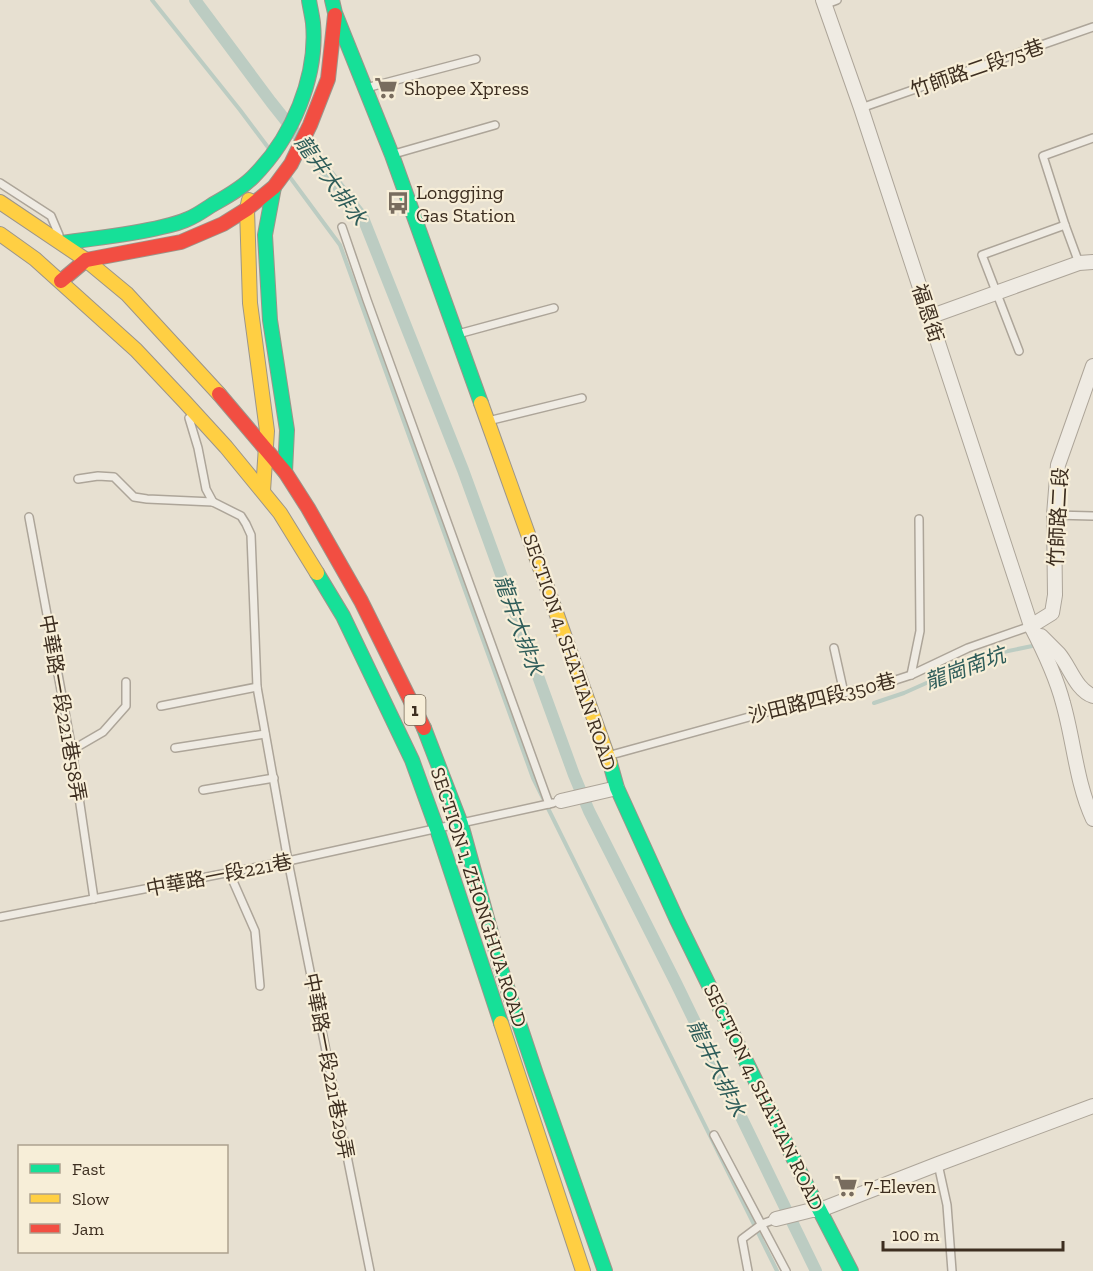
<svg xmlns="http://www.w3.org/2000/svg" width="1093" height="1271" font-family="'Zilla Slab','Noto Sans TC',serif">
	<style>
		.lines { fill: none; stroke-linecap: round; stroke-linejoin: round }
		.stream { stroke: #bcccc2; stroke-width: 4 }
		.canal { stroke: #bcccc2; stroke-width: 12 }
		.lane-casing { stroke: #ada599; stroke-width: 10 }
		.street-casing { stroke: #ada599; stroke-width: 16 }
		.fast-casing { stroke: #9c958a; stroke-width: 16 }
		.slow-casing { stroke: #9c958a; stroke-width: 16 }
		.jam-casing { stroke: #9c958a; stroke-width: 16 }
		.lane { stroke: #efebe3; stroke-width: 7 }
		.street { stroke: #efebe3; stroke-width: 14 }
		.fast { stroke: #16e098; stroke-width: 14 }
		.slow { stroke: #ffcf43; stroke-width: 14 }
		.jam { stroke: #f24e42; stroke-width: 14 }
		.labels { text-anchor: middle; dominant-baseline: central; stroke-width: 4.5; stroke-linejoin: round; paint-order: stroke }
		.shield { fill: #f7eed8; stroke: #756857; stroke-width: 1.5 }
		.shield-label { font-size: 18px; font-weight: bold; fill: #3d2e20 }
		.street-label { font-size: 20px; fill: #3d2e20; stroke: #f7eed8 }
		.poi-label { font-size: 20px; fill: #3d2e20; stroke: #f7eed8; text-anchor: start }
		.water-label { font-size: 21px; font-style: italic; fill: #2f5d5a; stroke: #f7eed8 }
	</style>
	<rect width="100%" height="100%" fill="#e7e0d1"/>
	<g class="lines">
		<g class="stream">
			<path d="M152,0L240,110L270,150"/>
			<path d="M289,176L340,245L533,778L777,1271"/>
			<path d="M874,703L904,693L989,655L1037,645"/>
		</g>
		<path class="canal" d="M195,0L271,102L363,218L463,470L574,775L589,811L676,983L816,1271"/>
		<g class="lane-casing">
			<g id="lane">
				<path d="M824,5L837,0"/>
				<path d="M366,88L476,59"/>
				<path d="M861,108L1093,27"/>
				<path d="M394,154L495,125"/>
				<path d="M0,183L51,216L59,235"/>
				<path d="M342,227L367,300L549,804"/>
				<path d="M1079,263L1065,225L1043,156L1093,138"/>
				<path d="M458,334L554,308"/>
				<path d="M1019,351L982,255L1065,225"/>
				<path d="M189,418L198,448L206,489L213,502"/>
				<path d="M488,421L582,398"/>
				<path d="M78,479L98,476L114,477L134,497L147,499L213,502L241,516L246,524L251,535L257,687L288,861L370,1271"/>
				<path d="M1054,515L1093,516"/>
				<path d="M29,517L72,750L94,899"/>
				<path d="M834,648L844,693"/>
				<path d="M911,675L920,631L919,519"/>
				<path d="M161,706L257,687"/>
				<path d="M175,748L265,734"/>
				<path d="M72,750L103,732L126,706V682"/>
				<path d="M611,755L818,698L877,686L911,675L968,648L1031,626"/>
				<path d="M203,790L274,778"/>
				<path d="M229,872L255,931L260,986"/>
				<path d="M0,917L288,861L553,803"/>
				<path d="M714,1135L786,1271"/>
				<path d="M938,1164L947,1205L952,1271"/>
				<path d="M748,1271L742,1239L762,1224L776,1219"/>
			</g>
		</g>
		<g class="street-casing">
			<g id="street">
				<path d="M823,0L861,108L1031,626C1044,651 1056,676 1063,703C1074,741 1076,782 1093,819"/>
				<path d="M929,317L1079,263L1093,262"/>
				<path d="M1031,626L1052,613L1055,595L1054,515L1058,465L1093,366"/>
				<path d="M1041,636C1047,642 1053,648 1059,654C1070,667 1076,690 1093,696"/>
				<path d="M561,801L617,788"/>
				<path d="M776,1219L812,1210H820L938,1164L1093,1106"/>
			</g>
		</g>
		<g class="fast-casing">
			<g id="fast">
				<path d="M332,0L335,13L392,155L481,403"/>
				<path d="M274,187L265,235L270,320L287,430L285,472"/>
				<path d="M62,243C95,238 129,235 162,227C171,225 180,223 188,219C196,216 204,210 212,205C226,197 241,189 253,177C292,138 318,77 313,23C312,15 310,7 309,0"/>
				<path d="M317,573L343,616L412,760L437,829L501,1023"/>
				<path d="M424,728L461,824L501,969L536,1074L605,1271"/>
				<path d="M610,763L617,788L677,920L805,1182L851,1271"/>
			</g>
		</g>
		<g class="slow-casing">
			<g id="slow">
				<path d="M249,200L247,209L250,303L267,431L263,491"/>
				<path d="M0,202L86,260L127,294L219,394"/>
				<path d="M0,234L35,259L136,350L184,401L226,447L280,513L317,573"/>
				<path d="M481,403L610,763"/>
				<path d="M501,1023L583,1271"/>
			</g>
		</g>
		<g class="jam-casing">
			<g id="jam">
				<path d="M61,281L86,260L181,242L223,224L247,209L274,187L291,164L310,125L328,79L335,15"/>
				<path d="M219,394L285,472L308,508L361,601L424,728"/>
			</g>
		</g>
		<use href="#lane" class="lane"/>
		<use href="#street" class="street"/>
		<use href="#fast" class="fast"/>
		<use href="#slow" class="slow"/>
		<use href="#jam" class="jam"/>
	</g>
	<defs>
		<g id="supermarket-bare" transform="scale(1.8)"><path d="M-6-5.5h2.5l.6 2H6L4.5 2H-2.5L-4.4-4H-6ZM-1.5 3.2a1.3 1.3 0 1 0 .1 0ZM3 3.2a1.3 1.3 0 1 0 .1 0Z" fill="#786c5e" stroke="#f7eed8" stroke-width="2.5" paint-order="stroke"/></g>
		<g id="bus-bare" transform="scale(1.8)"><path d="M-5-6H5V4H4V6H2V4H-2V6H-4V4H-5ZM-3.5-4V0h7V-4ZM-3.5 1.2v1.5H-2V1.2ZM2 1.2v1.5H3.5V1.2Z" fill="#786c5e" stroke="#f7eed8" stroke-width="2.5" paint-order="stroke"/></g>
	</defs>
	<g fill-rule="evenodd">
		<use href="#supermarket-bare" x="386" y="88"/>
		<use href="#bus-bare" x="398" y="203"/>
		<use href="#supermarket-bare" x="846" y="1186"/>
	</g>
	<g class="labels">
		<rect class="shield" x="404.5" y="695" width="21" height="30" rx="4.5"/>
		<g class="shield-label">
			<text x="415" y="710">1</text>
		</g>
		<g class="street-label">
			<text transform="translate(977 68) rotate(-19)">竹師路二段75巷</text>
			<text transform="translate(928 313) rotate(72)">福恩街</text>
			<text transform="translate(1058 517) rotate(-87)">竹師路二段</text>
			<text transform="translate(570 652) rotate(71)">SECTION 4, SHATIAN ROAD</text>
			<text transform="translate(822 698) rotate(-14)">沙田路四段350巷</text>
			<text transform="translate(63 708) rotate(80)">中華路一段221巷58弄</text>
			<text transform="translate(219 875) rotate(-11)">中華路一段221巷</text>
			<text transform="translate(479 897) rotate(72)">SECTION 1, ZHONGHUA ROAD</text>
			<text transform="translate(329 1066) rotate(79)">中華路一段221巷29弄</text>
			<text transform="translate(764 1097) rotate(64)">SECTION 4, SHATIAN ROAD</text>
		</g>
		<g class="poi-label">
			<text x="404" y="88">Shopee Xpress</text>
			<text x="416" y="192">Longgjing<tspan x="416" dy="23">Gas Station</tspan></text>
			<text x="864" y="1186">7-Eleven</text>
		</g>
		<g class="water-label">
			<text transform="translate(331 180) rotate(54)">龍井大排水</text>
			<text transform="translate(519 625) rotate(70)">龍井大排水</text>
			<text transform="translate(965 668) rotate(-20)">龍崗南坑</text>
			<text transform="translate(717 1068) rotate(64)">龍井大排水</text>
		</g>
	</g>
	<rect x="18" y="1145" width="210" height="108" fill="#f7eed8" stroke="#ada18e" stroke-width="1.5"/>
	<rect x="30" y="1164" width="30" height="9" fill="#16e098" stroke="#ada18e" stroke-width="1.5"/>
	<text x="72" y="1175" font-size="18" fill="#3d2e20">Fast</text>
	<rect x="30" y="1194" width="30" height="9" fill="#ffcf43" stroke="#ada18e" stroke-width="1.5"/>
	<text x="72" y="1205" font-size="18" fill="#3d2e20">Slow</text>
	<rect x="30" y="1224" width="30" height="9" fill="#f24e42" stroke="#ada18e" stroke-width="1.5"/>
	<text x="72" y="1235" font-size="18" fill="#3d2e20">Jam</text>
	<path d="M883 1241v9h180v-9" fill="none" stroke="#3d2e20" stroke-width="3"/>
	<text x="892" y="1241" font-size="18" fill="#3d2e20" stroke="#f7eed8" stroke-width="4.5" paint-order="stroke">100 m</text>
</svg>
